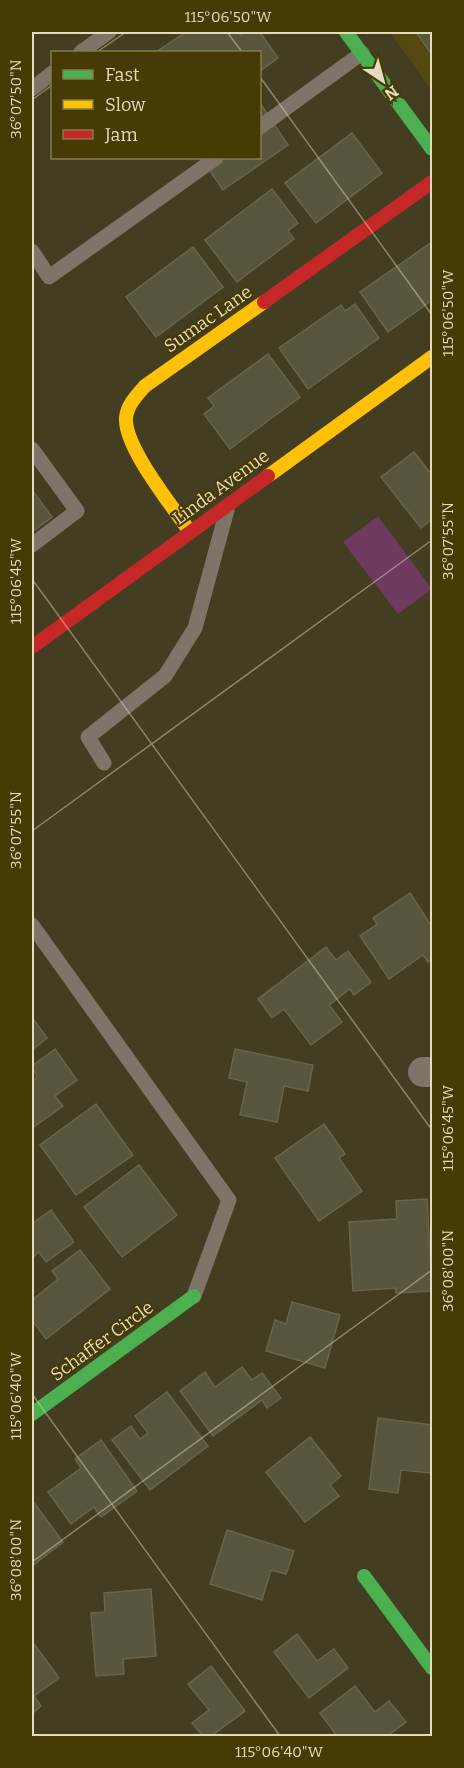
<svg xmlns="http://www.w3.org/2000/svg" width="464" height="1768" font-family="Bitter,serif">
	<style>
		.built { fill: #554912 }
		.green { fill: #6e3a5e }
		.building { fill: #58573d; stroke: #67654c; stroke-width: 1.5 }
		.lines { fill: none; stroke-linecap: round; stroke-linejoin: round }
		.lane { stroke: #7e7467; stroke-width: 15 }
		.street { stroke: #7e7467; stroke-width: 30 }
		.fast { stroke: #4caf50; stroke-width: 14 }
		.slow { stroke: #ffc107; stroke-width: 14 }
		.jam { stroke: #c62828; stroke-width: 14 }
		.ticks { fill: none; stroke: #e4dcbd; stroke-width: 1.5; stroke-opacity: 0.45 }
		.labels { text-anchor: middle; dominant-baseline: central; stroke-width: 4.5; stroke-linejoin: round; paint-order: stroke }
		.street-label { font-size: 18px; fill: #e4dcbd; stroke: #463b05 }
		.neatline { fill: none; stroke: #e4dcbd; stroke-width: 2 }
		.ticks-label { font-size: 15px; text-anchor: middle; fill: #e4dcbd }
	</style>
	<rect width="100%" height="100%" fill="#433d21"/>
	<path class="built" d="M390,32H432V91Z"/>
	<path class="green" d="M378,516L432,589L398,614L343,542Z"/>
	<g class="building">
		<path d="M186,32H238L240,35L245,32H260L278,58L260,71V52H156Z"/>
		<path d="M416,32H432V55Z"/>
		<path d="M260,103L288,145L223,190L201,158H260Z"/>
		<path d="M352,133L382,173L316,223L285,183Z"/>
		<path d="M272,189L298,223L288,231L294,239L237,282L205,240Z"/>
		<path d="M432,242V300L388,332L360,292Z"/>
		<path d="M193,247L223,287L156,337L126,297Z"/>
		<path d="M355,304L379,338L308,389L279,348L341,305L345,311Z"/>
		<path d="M268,354L300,397L230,449L204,414L214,406L208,398Z"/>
		<path d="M414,452L432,475V519L421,528L381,477Z"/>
		<path d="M32,490L52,517L32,532Z"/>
		<path d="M410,893L432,927V959L428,962L423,955L389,979L360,936L377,924L373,918Z"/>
		<path d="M326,947L336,960L348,951L371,982L354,995L350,989L329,1005L342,1022L311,1045L284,1009L272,1018L258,999Z"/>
		<path d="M32,1017L47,1038L32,1050Z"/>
		<path d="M55,1049L77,1080L55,1096L63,1106L32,1128V1081L37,1077L32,1066Z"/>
		<path d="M235,1049L313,1065L308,1091L284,1086L277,1122L240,1115L247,1082L229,1078Z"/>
		<path d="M96,1104L133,1155L76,1195L40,1145Z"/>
		<path d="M324,1124L345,1154L339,1158L362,1191L319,1221L275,1158Z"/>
		<path d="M139,1165L177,1215L122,1257L84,1207Z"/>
		<path d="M427,1199L432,1291L396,1293V1288L353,1291L349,1222L397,1219L396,1201Z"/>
		<path d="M51,1210L74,1242L46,1262L39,1252L32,1258V1224Z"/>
		<path d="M80,1250L110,1289L46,1339L32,1320V1300L58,1279L52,1271Z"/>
		<path d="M292,1302L340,1315L325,1368L266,1351L275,1320L286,1324Z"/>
		<path d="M242,1367L252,1380L262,1373L281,1398L267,1408L262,1400L213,1436L180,1391L205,1372L215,1387Z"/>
		<path d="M167,1392L208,1446L150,1490L112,1440L131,1426L140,1439L148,1433L135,1416Z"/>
		<path d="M378,1418L432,1425L431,1473L401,1470L398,1493L369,1489Z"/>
		<path d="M310,1437L341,1476L330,1485L339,1496L305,1522L266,1472Z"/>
		<path d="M101,1440L137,1491L101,1517L94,1507L71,1524L48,1492L81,1468L75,1459Z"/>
		<path d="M32,1500L63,1542L32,1566Z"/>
		<path d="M227,1530L294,1551L286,1574L271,1570L262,1600L210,1584Z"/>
		<path d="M151,1589L156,1656L123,1659L124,1674L96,1676L91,1613L105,1612L104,1593Z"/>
		<path d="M297,1634L317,1661L334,1649L348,1668L309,1698L274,1652Z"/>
		<path d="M32,1641L59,1678L34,1696L41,1706L32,1714Z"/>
		<path d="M211,1666L245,1711L211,1736H203L192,1723L209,1710L188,1684Z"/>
		<path d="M355,1686L375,1712L389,1701L406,1722L387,1736H337L320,1713Z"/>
	</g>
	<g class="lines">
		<g class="lane">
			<path d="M81,52L109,32"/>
			<path d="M32,89L52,73"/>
			<path d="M260,127L362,53"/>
			<path d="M32,251L49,277L216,158"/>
			<path d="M32,449L77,511L32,545"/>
			<path d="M104,763L88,737L165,676L195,628L227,510"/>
			<path d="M32,925L229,1200L194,1296"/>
		</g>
		<path class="street" d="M423,1072H432"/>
		<g class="fast">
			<path d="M346,32L432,149"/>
			<path d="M32,1414L194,1296"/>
			<path d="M364,1576L432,1668"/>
		</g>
		<g class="slow">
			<path d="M268,476L432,357"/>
			<path d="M190,532C173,507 124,447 126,418C127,405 137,395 145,386L264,302"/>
		</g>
		<g class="jam">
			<path d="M264,302L432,182"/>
			<path d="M32,647L268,476"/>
		</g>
	</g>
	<path class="ticks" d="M227,32L242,52M97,52L126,32M260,77L432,315M32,100L52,85M32,579L432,1130M32,831L432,540M32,1394L280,1736M32,1562L432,1270"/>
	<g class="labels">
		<g class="street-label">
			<text transform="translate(208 319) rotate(-35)">Sumac Lane</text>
			<text transform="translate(221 487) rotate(-36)">Linda Avenue</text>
			<text transform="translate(102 1341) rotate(-36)">Schaffer Circle</text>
		</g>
	</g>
	<rect width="464" height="1768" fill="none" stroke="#463b05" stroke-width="66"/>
	<rect x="51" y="51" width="210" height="108" fill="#463b05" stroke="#857b4f" stroke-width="1.5"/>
	<rect x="63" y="70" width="30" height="9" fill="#4caf50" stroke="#857b4f" stroke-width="1.5"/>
	<text x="105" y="81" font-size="18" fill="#e4dcbd">Fast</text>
	<rect x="63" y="100" width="30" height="9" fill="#ffc107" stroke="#857b4f" stroke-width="1.5"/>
	<text x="105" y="111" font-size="18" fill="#e4dcbd">Slow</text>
	<rect x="63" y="130" width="30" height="9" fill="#c62828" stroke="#857b4f" stroke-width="1.5"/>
	<text x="105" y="141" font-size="18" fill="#e4dcbd">Jam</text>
	<g transform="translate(383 81) rotate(144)" stroke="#463b05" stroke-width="4.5" paint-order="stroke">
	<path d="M0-4.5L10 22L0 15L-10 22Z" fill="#e4dcbd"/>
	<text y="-9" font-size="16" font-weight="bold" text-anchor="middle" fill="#e4dcbd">N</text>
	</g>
	<rect x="33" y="33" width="398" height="1702" class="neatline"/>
	<g class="ticks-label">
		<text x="228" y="22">115°06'50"W</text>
		<text transform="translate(16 99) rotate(-90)" y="5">36°07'50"N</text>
		<text transform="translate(448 313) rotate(-90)" y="5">115°06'50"W</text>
		<text transform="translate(448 541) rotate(-90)" y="5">36°07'55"N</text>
		<text transform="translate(16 581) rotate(-90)" y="5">115°06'45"W</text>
		<text transform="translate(16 830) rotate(-90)" y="5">36°07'55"N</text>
		<text transform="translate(448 1128) rotate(-90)" y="5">115°06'45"W</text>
		<text transform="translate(448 1271) rotate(-90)" y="5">36°08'00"N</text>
		<text transform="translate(16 1396) rotate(-90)" y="5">115°06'40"W</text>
		<text transform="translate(16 1560) rotate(-90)" y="5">36°08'00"N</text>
		<text x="279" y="1757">115°06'40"W</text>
	</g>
</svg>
